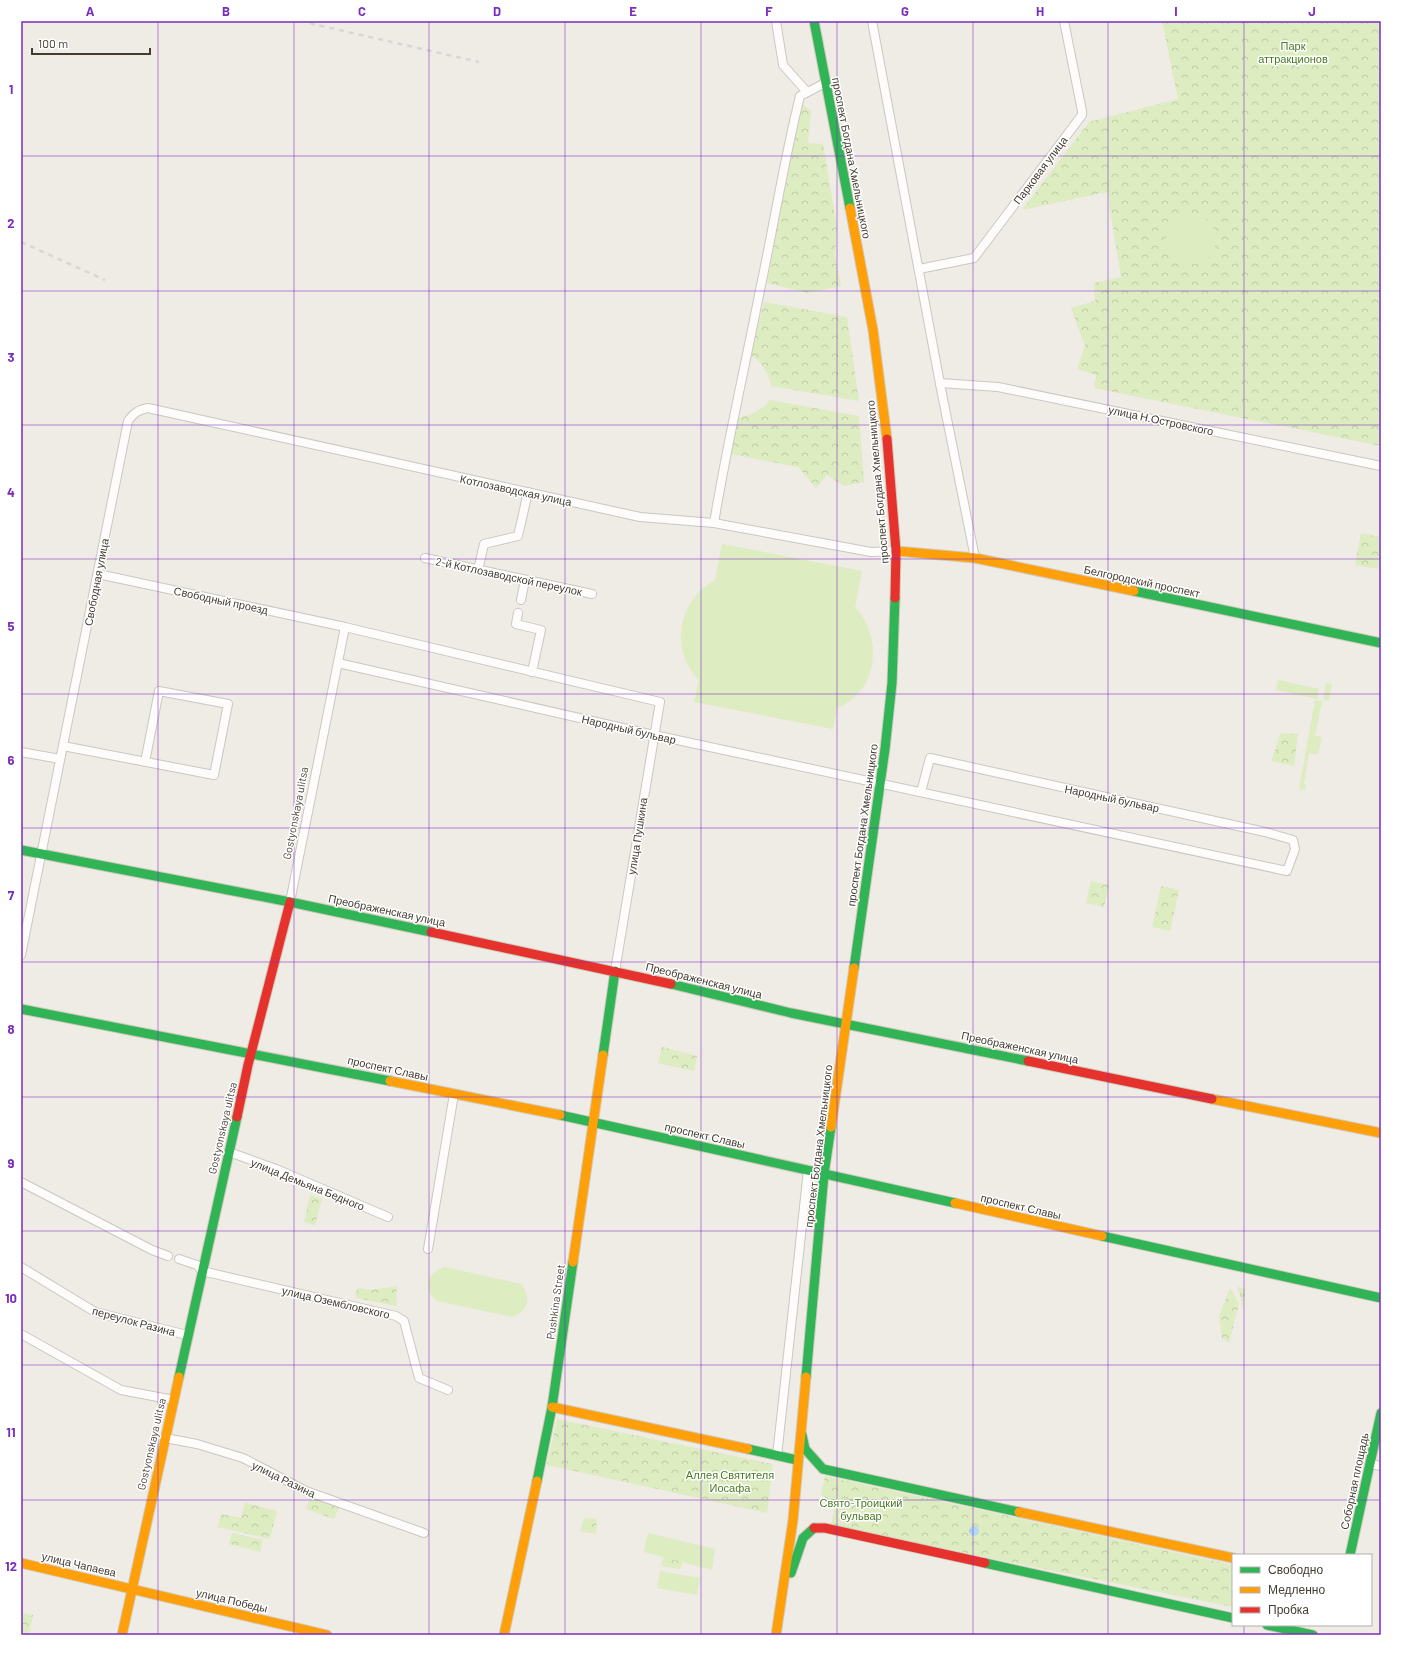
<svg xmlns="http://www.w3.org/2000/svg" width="1402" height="1656" font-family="Barlow,sans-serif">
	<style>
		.grass { fill: url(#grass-tufts) }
		.forest { fill: url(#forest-crowns) }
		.garden { fill: #ddecc1 }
		.water { fill: url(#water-ripples) }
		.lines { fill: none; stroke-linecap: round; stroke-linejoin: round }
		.street-casing { stroke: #cbc7c1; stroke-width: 10 }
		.fast-casing { stroke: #d0cabc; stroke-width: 11 }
		.slow-casing { stroke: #d0cabc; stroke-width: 11 }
		.jam-casing { stroke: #d0cabc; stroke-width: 11 }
		.street { stroke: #fdfcfb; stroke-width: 8 }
		.fast { stroke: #30b455; stroke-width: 9 }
		.slow { stroke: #ff9f0a; stroke-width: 9 }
		.jam { stroke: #e5322d; stroke-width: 9 }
		.rail { stroke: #d8d7d7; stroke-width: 2.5; stroke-dasharray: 5 5; stroke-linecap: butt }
		.grid { fill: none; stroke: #7b2cbf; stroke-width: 1; stroke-opacity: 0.55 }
		.labels { text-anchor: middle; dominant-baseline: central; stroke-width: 3; stroke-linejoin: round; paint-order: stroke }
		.park-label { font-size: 11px; fill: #477b20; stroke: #fff }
		.street-label { font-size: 11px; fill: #443c31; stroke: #fff }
		.neatline { fill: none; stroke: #7b2cbf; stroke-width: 1.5 }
		.grid-label { font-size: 13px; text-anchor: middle; font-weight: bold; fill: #7b2cbf }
	</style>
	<defs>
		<pattern id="grass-tufts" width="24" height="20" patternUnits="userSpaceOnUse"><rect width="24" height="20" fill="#ddecc1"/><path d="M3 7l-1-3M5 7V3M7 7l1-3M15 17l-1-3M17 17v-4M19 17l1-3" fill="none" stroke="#bfcba6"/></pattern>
		<pattern id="forest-crowns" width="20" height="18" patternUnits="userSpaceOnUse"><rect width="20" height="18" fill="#ddecc1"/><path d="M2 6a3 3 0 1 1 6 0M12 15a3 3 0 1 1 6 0" fill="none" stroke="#bfcba6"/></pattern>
		<pattern id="water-ripples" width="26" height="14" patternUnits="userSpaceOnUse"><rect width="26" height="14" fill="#b0dbf2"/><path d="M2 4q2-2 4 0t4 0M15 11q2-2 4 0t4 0" fill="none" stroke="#99bdd0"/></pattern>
	</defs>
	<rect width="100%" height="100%" fill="#efebe5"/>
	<path class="grass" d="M1237,1287L1246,1289L1242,1309L1241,1298Z"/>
	<g class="forest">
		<path d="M1162,21H1381V446L1094,388L1096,375L1077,369L1085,346L1071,308L1095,301L1094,283L1121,277L1107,192L1022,210L1089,122L1178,99Z"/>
		<path d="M801,103L811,111L808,143L823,144L837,228L835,255L841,286L809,293L767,283Z"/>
		<path d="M764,302L847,317L859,401L771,386C768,372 763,363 751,355Z"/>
		<path d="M770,400L859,416L864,482L844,486L827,475L816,488L798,467L731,454L738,418C752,415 761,411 770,400Z"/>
		<path d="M1361,533L1381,537V554L1378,569L1355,565Z"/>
		<path d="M1281,733L1298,734L1294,766L1271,761Z"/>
		<path d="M1091,881L1109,885L1104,907L1086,903Z"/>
		<path d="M1161,886L1179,890L1170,931L1152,927Z"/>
		<path d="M662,1047L697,1056L694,1071L658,1063Z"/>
		<path d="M310,1195L322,1199L315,1225L304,1222Z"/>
		<path d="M397,1286L396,1306L357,1298L355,1293L358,1288L370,1290Z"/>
		<path d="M1230,1288L1239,1304L1229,1343L1222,1338L1219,1316Z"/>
		<path d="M557,1419L773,1464L767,1513L547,1465Z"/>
		<path d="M825,1476L1233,1565V1607L831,1526L835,1505L821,1495Z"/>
		<path d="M311,1495L340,1505L334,1519L306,1509Z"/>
		<path d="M245,1503L277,1511L270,1539L218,1527L221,1514L241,1518Z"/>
		<path d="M584,1518L597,1519L596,1534L580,1531Z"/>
		<path d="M232,1533L263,1540L260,1552L229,1544Z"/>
		<path d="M665,1554L684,1558L680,1569L661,1566Z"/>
		<path d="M21,1613L33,1615L29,1634L21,1632Z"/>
	</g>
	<g class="garden">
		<circle cx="1191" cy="239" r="25"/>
		<path d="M722,544L862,571L855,607C884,638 878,692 837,708L833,729L694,702L699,680C677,659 675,623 694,598C699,590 707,585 715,580Z"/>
		<path d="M1278,680L1319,689L1317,699L1276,690Z"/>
		<path d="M1326,683L1332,684L1329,701L1323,700Z"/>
		<path d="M1315,700L1322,701L1315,736L1322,737L1318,754L1309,753L1304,784L1306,785L1305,790L1299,789Z"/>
		<path d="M445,1267L521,1284C532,1297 528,1312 512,1317L437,1301C422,1289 427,1273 445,1267Z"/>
		<path d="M648,1533L715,1549L712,1570L644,1552Z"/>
		<path d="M660,1571L700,1578L697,1595L657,1588Z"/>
	</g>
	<circle class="water" cx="974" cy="1531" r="5"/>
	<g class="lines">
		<g class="street-casing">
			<g id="street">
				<path d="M776,21L783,65L807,92"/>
				<path d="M872,21L941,389L975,558"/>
				<path d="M919,269L974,258L1082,115V111L1064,21"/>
				<path d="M940,383L998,387L1381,466"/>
				<path d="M714,523C727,444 745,367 760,290C774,225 784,160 800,96L825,83"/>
				<path d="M425,558L592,594"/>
				<path d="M478,570L484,544L518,536L528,492"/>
				<path d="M98,574L345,627L660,702L615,971"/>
				<path d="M521,600L525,580"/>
				<path d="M518,613L516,624L541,630L532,672"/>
				<path d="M338,663L654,735L1287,871L1295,849L1293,840L1265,832L930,758L921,792"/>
				<path d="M63,746L214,775L228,704L159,691L145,762"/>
				<path d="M21,752L60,759"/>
				<path d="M290,902L345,627"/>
				<path d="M21,955L128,421C134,413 138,410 148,408L640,517L714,523L871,552L896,551"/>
				<path d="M229,1152L276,1169L388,1217"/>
				<path d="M21,1182L152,1250L168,1256"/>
				<path d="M428,1249L454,1094"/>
				<path d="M179,1259L197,1265L202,1271L396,1316L404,1321L419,1378L448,1390"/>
				<path d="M21,1267L95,1312L187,1335"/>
				<path d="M21,1334L121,1390L174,1400"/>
				<path d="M165,1438L197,1444L243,1458L306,1491L424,1533"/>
				<path d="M777,1456L808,1170"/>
				<path d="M1370,1464L1381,1466"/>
			</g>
		</g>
		<g class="fast-casing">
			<g id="fast">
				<path d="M814,21L850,208"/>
				<path d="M1134,591L1381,643"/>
				<path d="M21,850L290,902L431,932"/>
				<path d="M854,968L885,749L892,683L895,598"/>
				<path d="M671,984L791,1013L1028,1061"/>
				<path d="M21,1009L390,1081"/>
				<path d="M603,1055L615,971"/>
				<path d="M560,1115L955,1203"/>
				<path d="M1102,1236L1381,1298"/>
				<path d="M179,1377L237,1117"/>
				<path d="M806,1377L824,1174L831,1127"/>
				<path d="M802,1435L805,1449L823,1469L1019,1512"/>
				<path d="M748,1449L797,1460"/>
				<path d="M537,1481L552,1407L573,1262"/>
				<path d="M1350,1555L1381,1413"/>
				<path d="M985,1563L1233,1618"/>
				<path d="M791,1573L803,1538L814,1528"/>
				<path d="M1267,1625L1313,1635"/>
			</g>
		</g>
		<g class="slow-casing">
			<g id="slow">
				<path d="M850,208L873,330L887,439"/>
				<path d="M896,551L975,558L1134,591"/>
				<path d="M390,1081L560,1115"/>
				<path d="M1212,1099L1381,1133"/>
				<path d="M831,1127L854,968"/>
				<path d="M955,1203L1102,1236"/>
				<path d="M573,1262L603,1055"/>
				<path d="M552,1407L748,1449"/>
				<path d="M1019,1512L1233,1558"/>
				<path d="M21,1563L327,1635"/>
				<path d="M122,1635L179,1377"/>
				<path d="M504,1635L537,1481"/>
				<path d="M776,1635L793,1520L806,1377"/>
			</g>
		</g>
		<g class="jam-casing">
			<g id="jam">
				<path d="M887,439L896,551L895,598"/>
				<path d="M431,932L671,984"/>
				<path d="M1028,1061L1212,1099"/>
				<path d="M237,1117L248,1065L290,902"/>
				<path d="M814,1528H825L985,1563"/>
			</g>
		</g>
		<use href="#street" class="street"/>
		<use href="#fast" class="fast"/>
		<use href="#slow" class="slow"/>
		<use href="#jam" class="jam"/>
		<g class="rail">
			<path d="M300,21L479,62"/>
			<path d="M21,242L105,280"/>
		</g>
	</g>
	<path class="grid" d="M158,21V1635M294,21V1635M429,21V1635M565,21V1635M701,21V1635M837,21V1635M973,21V1635M1108,21V1635M1244,21V1555M21,156H1381M21,291H1381M21,425H1381M21,559H1381M21,694H1381M21,828H1381M21,962H1381M21,1097H1381M21,1231H1381M21,1365H1381M21,1500H1381M1244,1625V1635"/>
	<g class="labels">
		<g class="park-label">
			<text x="1293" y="45">Парк<tspan x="1293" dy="13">аттракционов</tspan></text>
			<text x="730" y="1474">Аллея Святителя<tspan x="730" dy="13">Иосафа</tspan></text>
			<text x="861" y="1502">Свято-Троицкий<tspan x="861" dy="13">бульвар</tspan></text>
		</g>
		<g class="street-label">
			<text transform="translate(852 158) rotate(79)">проспект Богдана Хмельницкого</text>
			<text transform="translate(1040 170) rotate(-53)">Парковая улица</text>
			<text transform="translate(1161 420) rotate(12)">улица Н.Островского</text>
			<text transform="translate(877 482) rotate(-95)">проспект Богдана Хмельницкого</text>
			<text transform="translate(516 490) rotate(12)">Котлозаводская улица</text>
			<text transform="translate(509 576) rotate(12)">2-й Котлозаводской переулок</text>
			<text transform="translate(1142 581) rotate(12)">Белгородский проспект</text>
			<text transform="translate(96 582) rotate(-79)">Свободная улица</text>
			<text transform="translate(221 600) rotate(12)">Свободный проезд</text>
			<text transform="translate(629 729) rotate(13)">Народный бульвар</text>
			<text transform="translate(1112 798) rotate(12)">Народный бульвар</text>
			<text transform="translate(295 813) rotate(-79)">Gostyonskaya ulitsa</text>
			<text transform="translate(862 825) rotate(-82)">проспект Богдана Хмельницкого</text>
			<text transform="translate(637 836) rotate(-81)">улица Пушкина</text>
			<text transform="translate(387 910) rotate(12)">Преображенская улица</text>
			<text transform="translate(704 980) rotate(14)">Преображенская улица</text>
			<text transform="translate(1020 1047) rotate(12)">Преображенская улица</text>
			<text transform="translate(388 1068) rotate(12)">проспект Славы</text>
			<text transform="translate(222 1128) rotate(-77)">Gostyonskaya ulitsa</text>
			<text transform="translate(705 1135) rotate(13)">проспект Славы</text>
			<text transform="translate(818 1146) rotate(-83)">проспект Богдана Хмельницкого</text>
			<text transform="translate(308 1184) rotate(22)">улица Демьяна Бедного</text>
			<text transform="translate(1021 1206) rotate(13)">проспект Славы</text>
			<text transform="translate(336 1302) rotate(13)">улица Озембловского</text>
			<text transform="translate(555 1302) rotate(-82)">Pushkina Street</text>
			<text transform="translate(134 1321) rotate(15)">переулок Разина</text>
			<text transform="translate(151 1444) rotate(-77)">Gostyonskaya ulitsa</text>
			<text transform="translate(284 1479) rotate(26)">улица Разина</text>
			<text transform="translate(1354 1481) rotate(-78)">Соборная площадь</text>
			<text transform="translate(79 1564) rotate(13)">улица Чапаева</text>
			<text transform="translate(232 1600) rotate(13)">улица Победы</text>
		</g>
	</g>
	<rect width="1402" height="1656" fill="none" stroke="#ffffff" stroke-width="44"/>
	<rect x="1232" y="1554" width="140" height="72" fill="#ffffff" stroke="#b4b1ad"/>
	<rect x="1240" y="1567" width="20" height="6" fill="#30b455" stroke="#b4b1ad"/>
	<text x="1268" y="1574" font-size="12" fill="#443c31">Свободно</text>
	<rect x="1240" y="1587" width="20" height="6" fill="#ff9f0a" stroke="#b4b1ad"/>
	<text x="1268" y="1594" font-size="12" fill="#443c31">Медленно</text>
	<rect x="1240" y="1607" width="20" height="6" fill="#e5322d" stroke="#b4b1ad"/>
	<text x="1268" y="1614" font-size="12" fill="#443c31">Пробка</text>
	<path d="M32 48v6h118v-6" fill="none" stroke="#443c31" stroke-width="2"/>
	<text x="38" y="48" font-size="12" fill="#443c31" stroke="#ffffff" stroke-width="3" paint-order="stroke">100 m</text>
	<rect x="22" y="22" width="1358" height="1612" class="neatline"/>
	<g class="grid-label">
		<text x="90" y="16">A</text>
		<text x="226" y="16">B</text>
		<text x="362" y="16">C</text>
		<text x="497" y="16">D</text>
		<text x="633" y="16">E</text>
		<text x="769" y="16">F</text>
		<text x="905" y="16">G</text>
		<text x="1040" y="16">H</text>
		<text x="1176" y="16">I</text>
		<text x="1312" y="16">J</text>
		<text x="11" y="94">1</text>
		<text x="11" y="228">2</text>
		<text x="11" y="362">3</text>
		<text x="11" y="497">4</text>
		<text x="11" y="631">5</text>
		<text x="11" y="765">6</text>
		<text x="11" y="900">7</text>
		<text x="11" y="1034">8</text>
		<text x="11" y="1168">9</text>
		<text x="11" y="1303">10</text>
		<text x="11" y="1437">11</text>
		<text x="11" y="1571">12</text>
	</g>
</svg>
